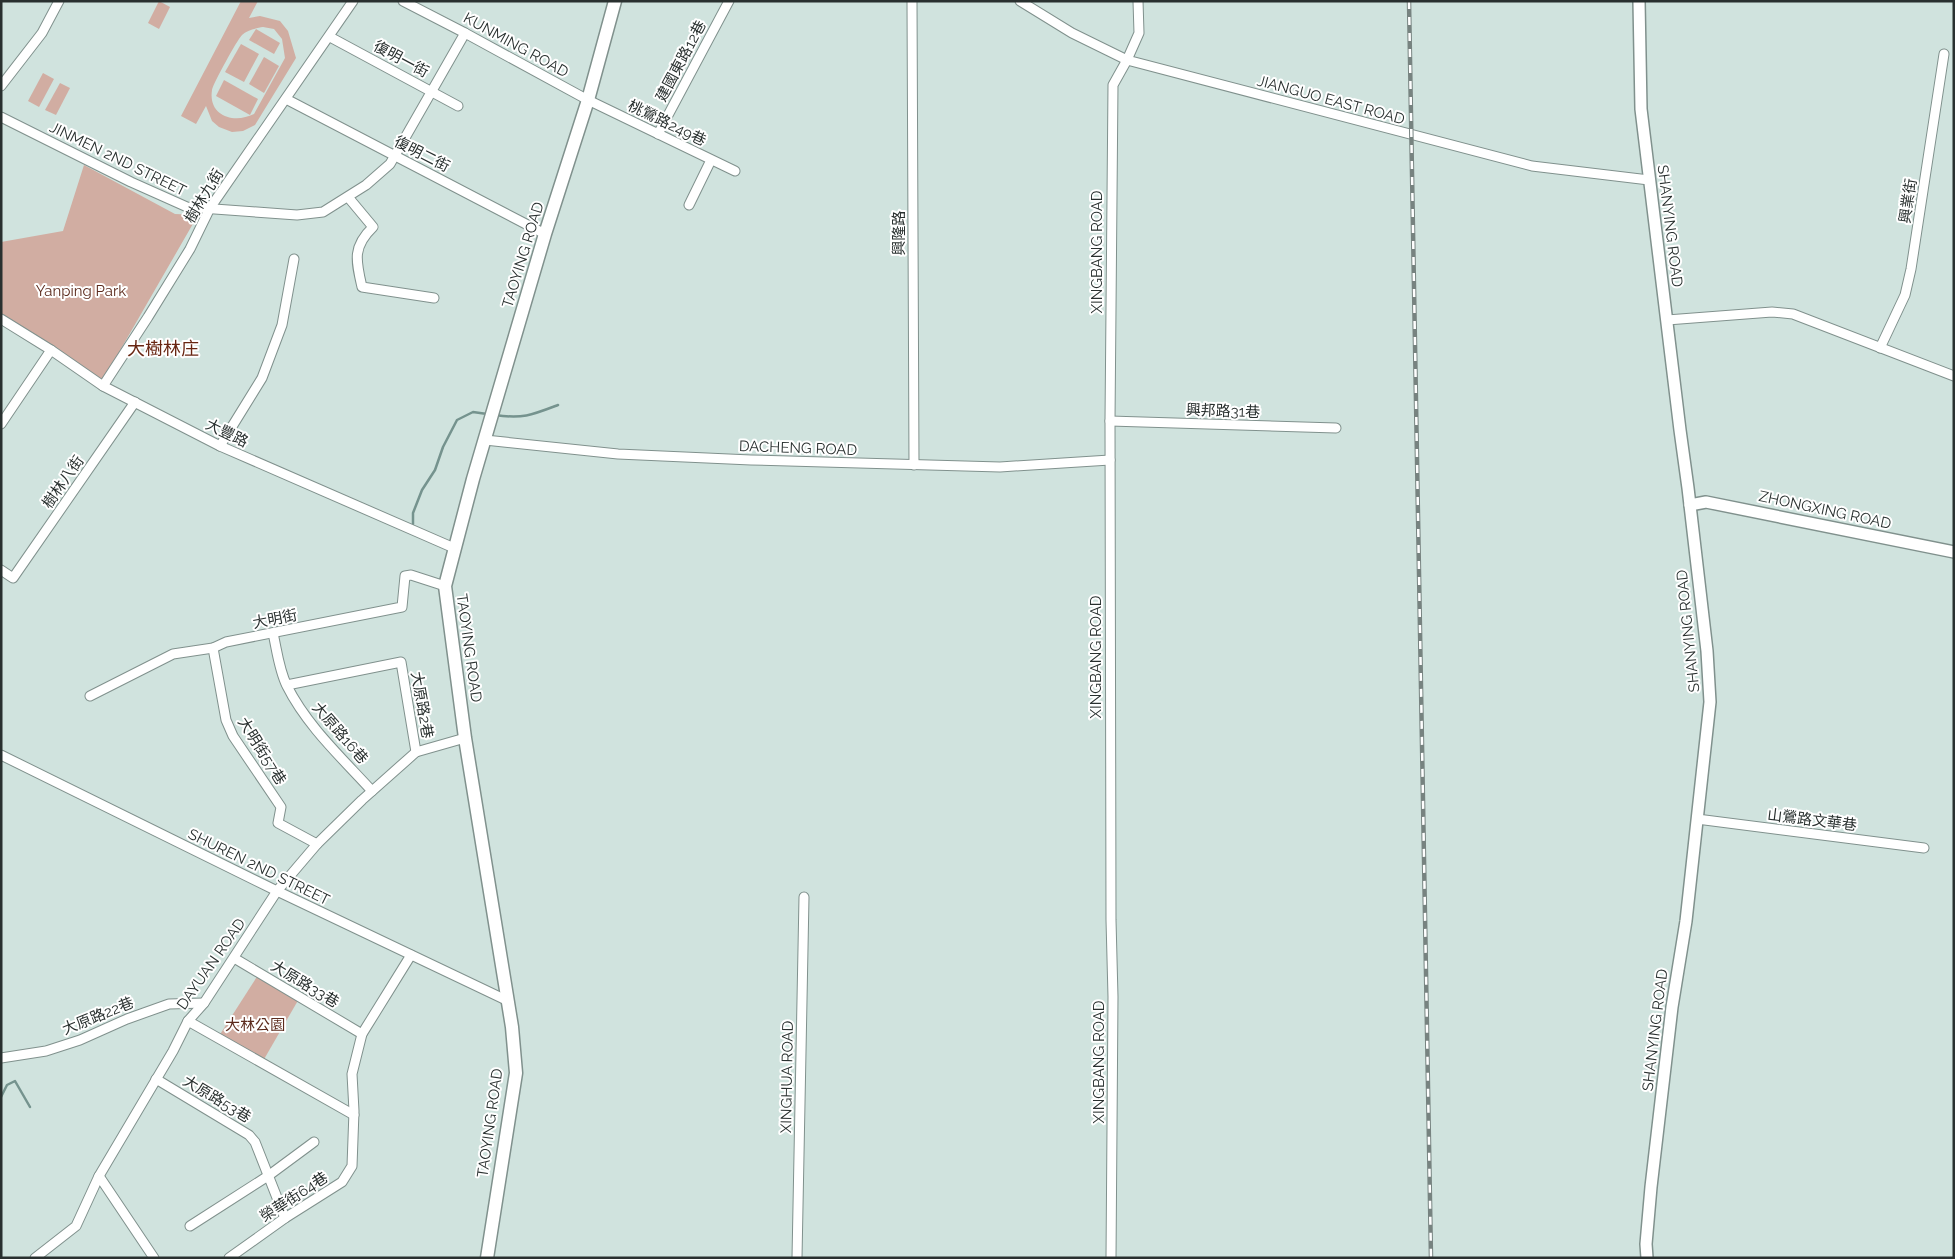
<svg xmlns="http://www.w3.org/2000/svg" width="1955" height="1259" font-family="Raleway,'Noto Sans TC',sans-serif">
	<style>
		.green { fill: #d1ada2; fill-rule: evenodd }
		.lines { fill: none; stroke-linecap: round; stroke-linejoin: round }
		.stream { stroke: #75938e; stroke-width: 2.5 }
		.minor-casing { stroke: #80918d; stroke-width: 11 }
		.tertiary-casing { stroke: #80918d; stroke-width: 14 }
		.secondary-casing { stroke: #80918d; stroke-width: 15 }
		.minor { stroke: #fff; stroke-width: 9 }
		.tertiary { stroke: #fff; stroke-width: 11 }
		.secondary { stroke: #fff; stroke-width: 12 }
		.rail-casing { stroke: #778380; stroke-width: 4.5 }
		.rail { stroke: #fff; stroke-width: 2.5; stroke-dasharray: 8; stroke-linecap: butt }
		.labels { text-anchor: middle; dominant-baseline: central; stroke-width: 4; stroke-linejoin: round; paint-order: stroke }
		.street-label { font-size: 15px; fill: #29302f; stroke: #fff }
		.park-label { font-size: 15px; fill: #5c2b1d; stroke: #fff }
		.quarter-label { font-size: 18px; fill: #682612; stroke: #fff }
	</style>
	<rect width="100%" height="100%" fill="#d0e3de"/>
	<g class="green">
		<path d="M159,1L170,7L159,29L148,23Z"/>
		<path d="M241,1H258L249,18L260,16L280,21L288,31L296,58L255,125L243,131L232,132L219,127L212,121L206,106L196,124L181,116ZM263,27L274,29L282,39L285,58L254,114C234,124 208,116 212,90C213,84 237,40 242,35C247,30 257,28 263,27Z"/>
		<path d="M256,29L280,43L274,54L249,40Z"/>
		<path d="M241,44L259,54L244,82L225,72Z"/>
		<path d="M264,57L279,66L264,93L249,84Z"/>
		<path d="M43,73L54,79L39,107L28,101Z"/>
		<path d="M224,80L258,99L250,115L216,96Z"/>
		<path d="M60,83L70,88L56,115L45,110Z"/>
		<path d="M84,165L175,214L198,215L103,380L1,319V242L63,231Z"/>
		<path d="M258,975L300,997L263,1061L219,1036Z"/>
	</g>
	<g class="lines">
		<g class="stream">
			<path d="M495,415C523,419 532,415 558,405"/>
			<path d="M413,524V513L422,490L435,470L443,447L457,420L473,412L487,414"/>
			<path d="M1,1097L7,1085L15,1081L30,1107"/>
		</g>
		<g class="minor-casing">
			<g id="minor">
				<path d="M403,1L465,33L588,100L735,171"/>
				<path d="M912,1L914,465"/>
				<path d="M1020,1L1072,33L1127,60L1532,166L1649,180"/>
				<path d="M330,37L458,106"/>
				<path d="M1,86L42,33L59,1"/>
				<path d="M286,99L545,234"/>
				<path d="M1,117L131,182L187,207L297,215L323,212L366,185L390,164L465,33"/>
				<path d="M658,134L729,1"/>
				<path d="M348,197L373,227C352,247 356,261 362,287L434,298"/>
				<path d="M689,205L711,160"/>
				<path d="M1,319L51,350L103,386L220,446L454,548"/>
				<path d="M1667,320L1772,312L1793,314L1954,376"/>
				<path d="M1880,348L1905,295L1911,269L1944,54"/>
				<path d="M103,386L148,317L190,249L210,208L353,1"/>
				<path d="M1110,421L1336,428"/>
				<path d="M1,424L51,350"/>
				<path d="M485,440L618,454L751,460L1000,467L1110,460"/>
				<path d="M220,446L262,378L282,325L294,259"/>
				<path d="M1,570L13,578L135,402"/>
				<path d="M273,633C277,651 279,670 287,686C307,726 342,758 372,791"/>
				<path d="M213,648L226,720L233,736L281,807L278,823L317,844"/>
				<path d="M287,685L401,662L416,752"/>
				<path d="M90,696L173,654L213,648L226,642L402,607L405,576L411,575L445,586"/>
				<path d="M1,755L277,891L506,1000"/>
				<path d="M1697,819L1924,848"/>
				<path d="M234,958L362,1034"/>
				<path d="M188,1021L354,1115"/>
				<path d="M1,1058L46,1051L80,1040L127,1019L169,1004L204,1003"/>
				<path d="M156,1079L249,1135L255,1142L285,1218"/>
				<path d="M99,1176L154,1258"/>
				<path d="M190,1226L268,1176L314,1142"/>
				<path d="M35,1258L76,1226L99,1176L173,1051L188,1021L204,1003L277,891L317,844L362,800L416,752L465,738"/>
				<path d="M229,1258L285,1218L342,1182L352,1166L354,1111L352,1074L362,1034L411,955"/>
				<path d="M797,1258L804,897"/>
				<path d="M1111,1258L1113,997L1111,920L1110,421L1113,85L1127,60L1139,33L1138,1"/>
			</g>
		</g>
		<g class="tertiary-casing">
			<g id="tertiary">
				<path d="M1639,1L1641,109L1680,430L1688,488L1707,651L1710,702L1686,921L1672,1007L1651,1187L1646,1244L1647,1258"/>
				<path d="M1690,505L1706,502L1954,552"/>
			</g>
		</g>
		<g class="secondary-casing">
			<path id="secondary" d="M487,1258L516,1073L512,1027L465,738L445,586L473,479L545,234L588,100L615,1"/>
		</g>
		<use href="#minor" class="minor"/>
		<use href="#tertiary" class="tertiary"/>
		<use href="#secondary" class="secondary"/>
		<g class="rail-casing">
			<path id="rail" d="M1409,1L1431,1258"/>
		</g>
		<use href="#rail" class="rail"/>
	</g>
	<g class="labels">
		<g class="street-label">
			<text transform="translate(516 45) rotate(29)">KUNMING ROAD</text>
			<text transform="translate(401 59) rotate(28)">復明一街</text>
			<text transform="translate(681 61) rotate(-62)">建國東路12巷</text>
			<text transform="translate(1331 100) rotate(15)">JIANGUO EAST ROAD</text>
			<text transform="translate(667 123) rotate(26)">桃鶯路249巷</text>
			<text transform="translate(422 154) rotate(27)">復明二街</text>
			<text transform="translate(118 159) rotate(26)">JINMEN 2ND STREET</text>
			<text transform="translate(204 196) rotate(-59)">樹林九街</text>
			<text transform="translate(1908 201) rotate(-81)">興業街</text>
			<text transform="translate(1670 226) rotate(83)">SHANYING ROAD</text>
			<text transform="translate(899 233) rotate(-90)">興隆路</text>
			<text transform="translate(1097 252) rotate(-90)">XINGBANG ROAD</text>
			<text transform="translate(523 255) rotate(-73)">TAOYING ROAD</text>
			<text transform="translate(1223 411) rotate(2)">興邦路31巷</text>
			<text transform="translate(227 433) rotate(26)">大豐路</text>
			<text transform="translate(798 448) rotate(2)">DACHENG ROAD</text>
			<text transform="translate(63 482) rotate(-55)">樹林八街</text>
			<text transform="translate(1825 510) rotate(12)">ZHONGXING ROAD</text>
			<text transform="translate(275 619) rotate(-11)">大明街</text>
			<text transform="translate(1688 631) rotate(-96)">SHANYING ROAD</text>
			<text transform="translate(469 648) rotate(82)">TAOYING ROAD</text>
			<text transform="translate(1096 657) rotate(-90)">XINGBANG ROAD</text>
			<text transform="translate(422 705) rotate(80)">大原路2巷</text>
			<text transform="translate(340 733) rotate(49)">大原路16巷</text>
			<text transform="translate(262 751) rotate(58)">大明街57巷</text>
			<text transform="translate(1812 820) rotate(7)">山鶯路文華巷</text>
			<text transform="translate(259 867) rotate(26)">SHUREN 2ND STREET</text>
			<text transform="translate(211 964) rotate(-55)">DAYUAN ROAD</text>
			<text transform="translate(305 984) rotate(31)">大原路33巷</text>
			<text transform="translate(98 1016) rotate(-22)">大原路22巷</text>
			<text transform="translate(1655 1030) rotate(-83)">SHANYING ROAD</text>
			<text transform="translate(1099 1062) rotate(-90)">XINGBANG ROAD</text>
			<text transform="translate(787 1077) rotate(-89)">XINGHUA ROAD</text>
			<text transform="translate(217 1099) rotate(31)">大原路53巷</text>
			<text transform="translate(490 1123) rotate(-82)">TAOYING ROAD</text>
			<text transform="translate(294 1197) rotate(-33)">榮華街64巷</text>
		</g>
		<g class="park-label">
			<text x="81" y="291">Yanping Park</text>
			<text x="255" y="1025">大林公園</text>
		</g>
		<g class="quarter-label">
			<text x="163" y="348">大樹林庄</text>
		</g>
	</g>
	<rect width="1955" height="1259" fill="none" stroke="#29302f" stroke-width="5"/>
</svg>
